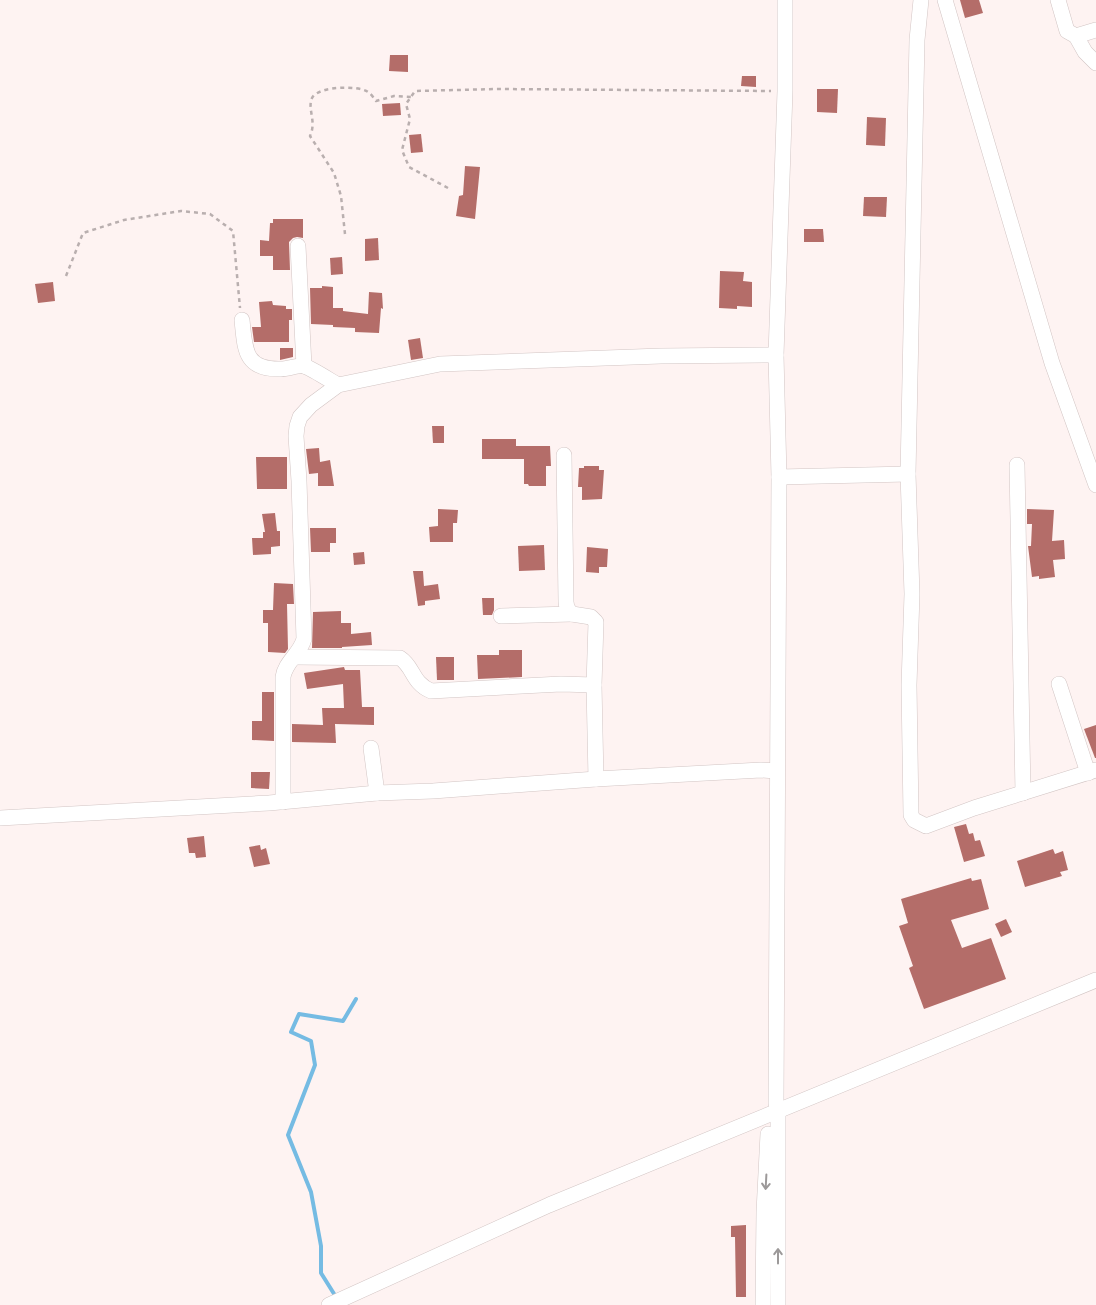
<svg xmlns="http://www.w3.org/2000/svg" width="1096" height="1305" font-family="Arial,sans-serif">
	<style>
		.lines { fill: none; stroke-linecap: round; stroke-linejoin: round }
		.stream { stroke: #75bbe3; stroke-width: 4 }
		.building { fill: #b46d69 }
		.minor-casing { stroke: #d2c5c4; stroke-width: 16 }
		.path { stroke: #b9afaf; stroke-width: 2.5; stroke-dasharray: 4 4; stroke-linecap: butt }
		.minor { stroke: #fff; stroke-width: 15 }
		.oneway { stroke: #9c9999 }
	</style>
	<rect width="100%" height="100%" fill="#fef3f2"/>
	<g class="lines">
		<path class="stream" d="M336,1297L321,1273V1246L311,1192L288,1135L315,1065L311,1041L291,1032L299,1014L343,1021L356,999"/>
	</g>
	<g class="building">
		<path d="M960,0H979L983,13L965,18Z"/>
		<path d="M390,55H408V72L389,71Z"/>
		<path d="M742,76H756V87L741,86Z"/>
		<path d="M817,89H838L837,113L817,112Z"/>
		<path d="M400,103L401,115L383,116L382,104Z"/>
		<path d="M867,117L886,118L885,146L866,145Z"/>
		<path d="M421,134L423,152L411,153L409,135Z"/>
		<path d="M465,166L480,167L475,219L456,216L459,196L463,195Z"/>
		<path d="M864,197H887L886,217L863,216Z"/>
		<path d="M273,219H303V238L297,237L293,238L289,242L290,270H273V256H260V240L269,241L270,223H273Z"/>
		<path d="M804,229H823L824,242H804Z"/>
		<path d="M378,238L379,260L365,261V239Z"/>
		<path d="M342,257L343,274L331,275L330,258Z"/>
		<path d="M720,271L744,272L743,281L752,282V307L737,306V309L719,308Z"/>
		<path d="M53,282L55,301L38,303L35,284Z"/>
		<path d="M322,286L333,287V308H343V311L368,314L369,292L382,293L383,309L381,308L379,333L355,332V328L333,327V325L311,324L310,288H322Z"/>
		<path d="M272,301L273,305L286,306V309H292V320H289V342H254L252,327H261L259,302Z"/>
		<path d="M420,338L423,358L411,360L408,340Z"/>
		<path d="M280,348H293V357L280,360Z"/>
		<path d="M432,426H444V443H433Z"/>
		<path d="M482,439H516V446H550L551,466H546V486H529L528,484H524V459H482Z"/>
		<path d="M319,448L320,462L330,460L334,486H318V473L309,474L306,449Z"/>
		<path d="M256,457H287V489H257Z"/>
		<path d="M584,466H599V470H604L602,499L582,500V487H578L579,468H584Z"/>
		<path d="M438,509L458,510L457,523H453V542H430L429,527L438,526Z"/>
		<path d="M1027,509L1054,510L1052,541L1064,540L1065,559L1053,560L1055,577L1039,579V576L1032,577L1028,546H1031L1032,524H1027Z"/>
		<path d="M275,513L277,531H280V546L271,547V554L253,555L252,538H263V532H265L262,514Z"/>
		<path d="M310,528H336V543H330V552H311Z"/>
		<path d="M544,545L545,570L519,571L518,546Z"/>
		<path d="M587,547L608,549L607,567H599V573L586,572Z"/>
		<path d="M364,552L365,564L354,565L353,553Z"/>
		<path d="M413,571H423L424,586L438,584L440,599L425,601V605L418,606Z"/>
		<path d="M274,583L293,584L294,604H287L288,649L285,653L268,652V623H263V610H273Z"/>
		<path d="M482,598H494V610L492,615H483Z"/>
		<path d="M341,611V623H351V634L371,632L372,645L342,647V648H312L313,612Z"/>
		<path d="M499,650H522V677L478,679L477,655H499Z"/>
		<path d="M436,657H454V680H437Z"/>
		<path d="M344,667L345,670H360L362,707H374V725L335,724L336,743L292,742V724L323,725L322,708H344L343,684L307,689L304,673Z"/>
		<path d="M262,692H274V741L252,740V721H262Z"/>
		<path d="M1096,725V758H1095L1084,729Z"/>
		<path d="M251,772H270L269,789L251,788Z"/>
		<path d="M966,824L969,834L973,833L975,841L980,840L985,856L964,862L954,827Z"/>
		<path d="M204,836L206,857L196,858L195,853H189L187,838Z"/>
		<path d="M260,845L261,850L266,848L270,864L254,867L249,847Z"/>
		<path d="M1053,849L1055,854L1063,851L1068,870L1060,872L1062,876L1025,887L1017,861Z"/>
		<path d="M971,878L972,881L981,879L989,909L951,920L962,948L991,938L1006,979L924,1009L909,968L913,966L899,926L908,923L901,899Z"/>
		<path d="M1006,919L1012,932L1001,937L995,924Z"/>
		<path d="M746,1225V1297H736L735,1237H731V1226Z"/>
	</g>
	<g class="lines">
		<g class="minor-casing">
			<g id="minor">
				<path d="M921,0L917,40L908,474L912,594L909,685L911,815L914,820L926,826L974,808L1096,770"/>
				<path d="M945,0L1052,363L1096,485"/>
				<path d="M1058,0L1067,31L1076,36L1085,52L1096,63"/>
				<path d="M1076,36L1096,30"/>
				<path d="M298,246L304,366"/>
				<path d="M242,320C245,349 244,370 281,369C288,369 297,365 304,366C311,368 331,381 338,385"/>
				<path d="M564,455L566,602L567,608L572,614L591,617L596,622L594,685L596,779"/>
				<path d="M1017,465L1023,793"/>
				<path d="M779,477L908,474"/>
				<path d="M501,616L572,614"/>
				<path d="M294,657L400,658C414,667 412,683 431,691L561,684L594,685"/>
				<path d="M1059,684L1088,773"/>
				<path d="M371,748L377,793"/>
				<path d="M283,802V677C285,662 300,654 304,639L299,481L296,436L297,426L300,417L311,405L338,385L440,364L661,356L776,355"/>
				<path d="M0,818L269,803L377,793L433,791L596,779L761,770L776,771"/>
				<path d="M329,1305L549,1205L1096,980"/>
				<path d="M763,1305L764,1212L768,1134"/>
				<path d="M778,1305V1112L776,1103L779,477L776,355L785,91V0"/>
			</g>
		</g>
		<g class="path">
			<path d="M448,188L409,167L402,150L410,119L406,104L415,91L498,89L771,91"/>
			<path d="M345,234L341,196L334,173L310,136C317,121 307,109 312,98C318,86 358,85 368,92C371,94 374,98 376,101L394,96L411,97"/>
			<path d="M66,276L83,233L124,220L181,211L210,214L233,231L240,308"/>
		</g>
		<use href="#minor" class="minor"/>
	</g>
	<defs><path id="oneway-shaft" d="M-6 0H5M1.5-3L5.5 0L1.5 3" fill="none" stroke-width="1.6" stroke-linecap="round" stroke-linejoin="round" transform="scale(1.25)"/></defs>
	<g class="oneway">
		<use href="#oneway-shaft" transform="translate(766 1182) rotate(93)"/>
		<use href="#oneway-shaft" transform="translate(778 1256) rotate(-90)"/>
	</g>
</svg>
